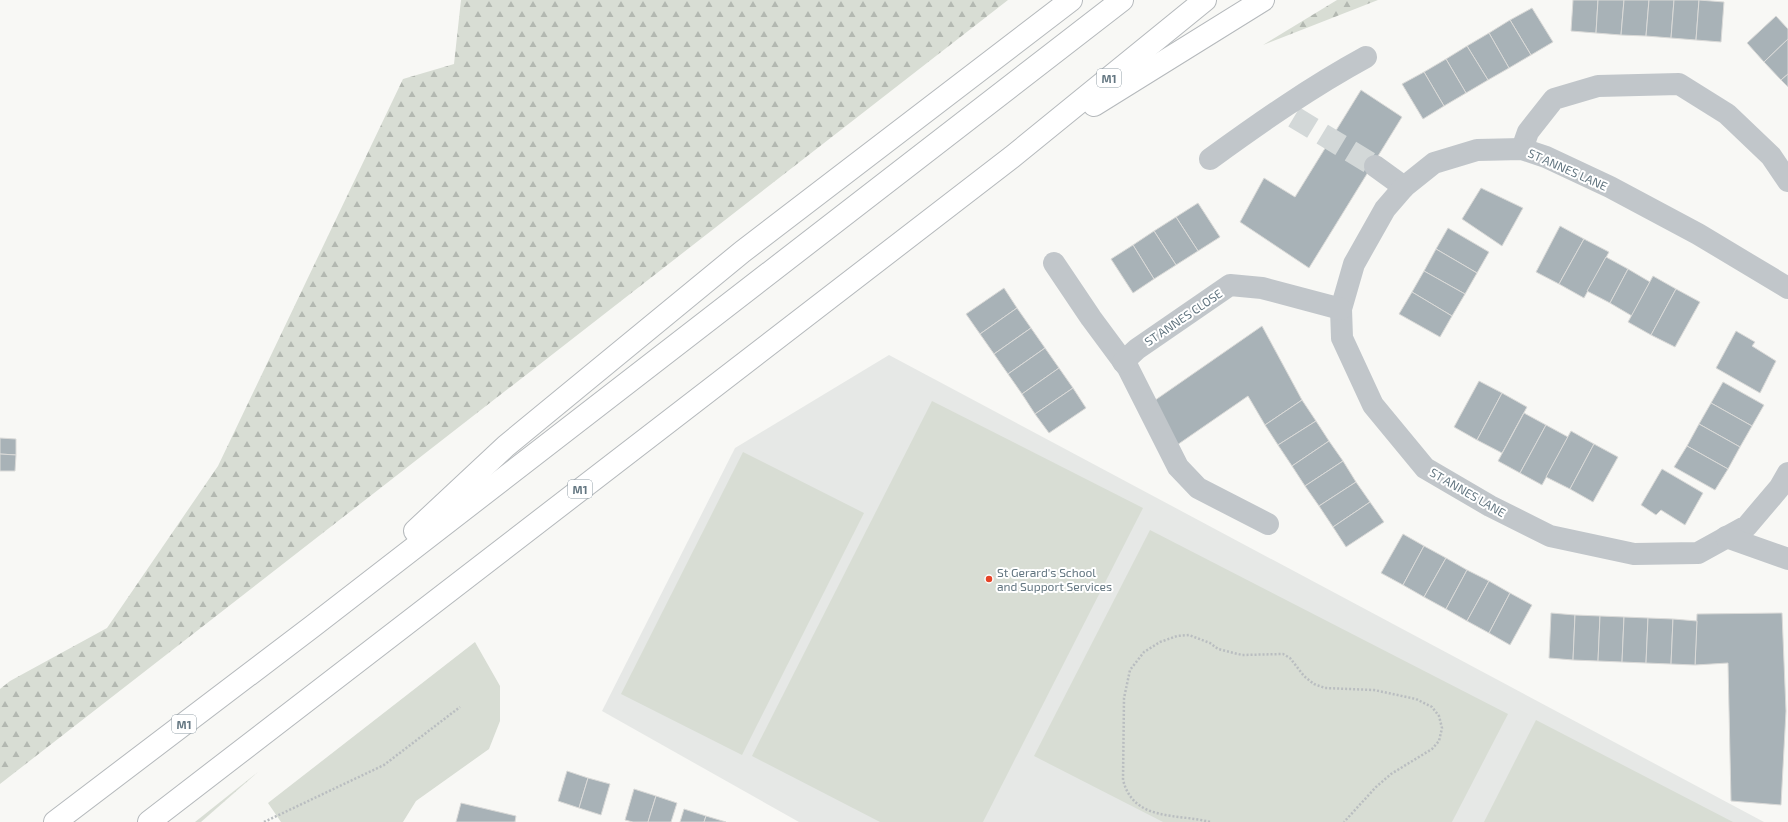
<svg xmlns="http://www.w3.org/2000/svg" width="1788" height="822" font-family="'Exo 2',sans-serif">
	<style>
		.built { fill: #e6e8e6 }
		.grass { fill: #d8ddd4 }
		.forest { fill: url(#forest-firs) }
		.building { fill: #a8b2b7; stroke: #dadad8 }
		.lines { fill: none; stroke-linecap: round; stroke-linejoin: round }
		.minor-tunnel { stroke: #d3d8d8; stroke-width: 22; stroke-dasharray: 22 11; stroke-linecap: butt }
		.motorway-casing { stroke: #b5b9bc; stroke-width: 24 }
		.path { stroke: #b9bdc0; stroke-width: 2.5; stroke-dasharray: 2 2; stroke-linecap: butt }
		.minor { stroke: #c1c6ca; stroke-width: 22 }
		.motorway { stroke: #fff; stroke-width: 22 }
		.poi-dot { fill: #e64428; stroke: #fff; stroke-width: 1.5 }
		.labels { text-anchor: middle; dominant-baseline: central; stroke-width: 4; stroke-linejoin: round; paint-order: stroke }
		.shield { fill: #fff; stroke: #929fa7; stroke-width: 1 }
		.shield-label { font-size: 11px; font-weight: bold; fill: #637681 }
		.street-label { font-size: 12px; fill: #637681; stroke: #fff }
		.poi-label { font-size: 12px; fill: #637681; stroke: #fff; text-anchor: start }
	</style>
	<defs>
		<pattern id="forest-firs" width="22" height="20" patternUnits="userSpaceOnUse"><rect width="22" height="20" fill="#d8ddd4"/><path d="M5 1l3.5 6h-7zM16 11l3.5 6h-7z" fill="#b3b8b1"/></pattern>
	</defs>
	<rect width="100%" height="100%" fill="#f8f8f5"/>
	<path class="built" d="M889,355L1764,822H799L602,711L735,448Z"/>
	<g class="grass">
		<path d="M932,401L1143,508L983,822H880L752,756Z"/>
		<path d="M743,452L864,513L742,755L621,694Z"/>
		<path d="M1150,530L1508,714L1452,822H1163L1034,756Z"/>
		<path d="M475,642L500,686V721L489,749L416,801L403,822H281L268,803Z"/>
		<path d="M1536,720L1733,822H1484Z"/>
	</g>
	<g class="forest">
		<path d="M461,0H1008L0,784V689L10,681L107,628L218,466L403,79L454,64Z"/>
		<path d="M1337,0H1378L1263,45Z"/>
		<path d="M258,772L201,822H195Z"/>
	</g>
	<g class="building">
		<path d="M1573,0H1598L1596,33L1571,31Z"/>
		<path d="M1598,0H1624L1621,35L1596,33Z"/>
		<path d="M1624,0H1649L1646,36L1621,35Z"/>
		<path d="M1649,0H1674L1671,38L1646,36Z"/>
		<path d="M1674,0H1699L1696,40L1671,38Z"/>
		<path d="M1699,0L1724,2L1721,42L1696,40Z"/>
		<path d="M1532,8L1553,42L1531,55L1510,20Z"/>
		<path d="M1776,16L1788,29V39L1764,62L1747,43Z"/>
		<path d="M1510,20L1531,55L1509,68L1489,33Z"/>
		<path d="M1489,33L1509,68L1488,80L1467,46Z"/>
		<path d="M1788,39V74L1781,80L1764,62Z"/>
		<path d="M1467,46L1488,80L1466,93L1446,59Z"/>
		<path d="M1446,59L1466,93L1444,106L1424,72Z"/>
		<path d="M1424,72L1444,106L1423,119L1402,84Z"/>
		<path d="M1788,74V87L1781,80Z"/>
		<path d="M1361,90L1402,117L1309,268L1240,222L1264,178L1295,197Z"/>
		<path d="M1481,188L1523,208L1502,246L1462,219Z"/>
		<path d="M1198,203L1220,237L1198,251L1176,217Z"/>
		<path d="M1176,217L1198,251L1176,265L1154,231Z"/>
		<path d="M1560,226L1584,239L1559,284L1536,272Z"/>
		<path d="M1448,228L1489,252L1477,273L1436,249Z"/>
		<path d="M1154,231L1176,265L1154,279L1133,245Z"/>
		<path d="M1584,239L1609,252L1584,298L1559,284Z"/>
		<path d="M1133,245L1154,279L1133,293L1111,259Z"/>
		<path d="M1436,249L1477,273L1465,294L1424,271Z"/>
		<path d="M1606,257L1628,269L1610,303L1587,291Z"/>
		<path d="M1628,269L1650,282L1632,316L1610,303Z"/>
		<path d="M1424,271L1465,294L1452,316L1412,292Z"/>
		<path d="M1653,276L1676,289L1651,335L1628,322Z"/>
		<path d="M1004,288L1017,308L980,334L966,314Z"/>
		<path d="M1676,289L1700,302L1675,347L1651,335Z"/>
		<path d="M1412,292L1452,316L1440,337L1399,314Z"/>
		<path d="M1017,308L1031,328L994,354L980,334Z"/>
		<path d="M1262,326L1302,400L1265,425L1248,396L1177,445L1151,403Z"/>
		<path d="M1031,328L1045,348L1008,374L994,354Z"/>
		<path d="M1736,331L1755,342L1752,346L1776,361L1760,393L1716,368Z"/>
		<path d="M1045,348L1059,368L1022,394L1008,374Z"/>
		<path d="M1059,368L1073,388L1035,414L1022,394Z"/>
		<path d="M1479,381L1502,393L1477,440L1454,427Z"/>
		<path d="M1723,382L1764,405L1752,426L1711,403Z"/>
		<path d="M1073,388L1086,408L1049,433L1035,414Z"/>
		<path d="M1502,393L1527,407L1502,453L1477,440Z"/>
		<path d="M1302,400L1316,421L1278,445L1265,425Z"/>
		<path d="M1711,403L1752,426L1740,447L1699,424Z"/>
		<path d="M1524,413L1546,425L1520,473L1498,461Z"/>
		<path d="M1316,421L1329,441L1292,466L1278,445Z"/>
		<path d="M1699,424L1740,447L1728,469L1687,446Z"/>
		<path d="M1546,425L1568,437L1542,485L1520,473Z"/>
		<path d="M1571,431L1594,444L1570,489L1546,477Z"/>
		<path d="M0,438L16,439V455L0,454Z"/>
		<path d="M1329,441L1343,461L1305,486L1292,466Z"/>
		<path d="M1594,444L1618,457L1593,502L1570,489Z"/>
		<path d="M1687,446L1728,469L1715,490L1674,467Z"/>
		<path d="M0,454L16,455L15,471H0Z"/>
		<path d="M1343,461L1356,482L1319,506L1305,486Z"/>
		<path d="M1662,469L1703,493L1685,525L1661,510L1656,515L1641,505Z"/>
		<path d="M1356,482L1370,502L1333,527L1319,506Z"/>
		<path d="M1370,502L1384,522L1346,547L1333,527Z"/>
		<path d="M1403,534L1424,546L1403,585L1381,573Z"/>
		<path d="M1424,546L1446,558L1424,597L1403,585Z"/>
		<path d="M1446,558L1467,570L1446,609L1424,597Z"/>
		<path d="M1467,570L1489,581L1467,621L1446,609Z"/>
		<path d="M1489,581L1510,593L1489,633L1467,621Z"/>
		<path d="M1510,593L1532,605L1510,645L1489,633Z"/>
		<path d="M1551,613L1575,615L1573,660L1549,658Z"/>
		<path d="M1782,613L1786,711L1781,805L1731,801L1728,663L1695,665L1697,614Z"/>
		<path d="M1575,615L1600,616L1598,661L1573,660Z"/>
		<path d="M1600,616L1624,617L1622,662L1598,661Z"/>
		<path d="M1624,617L1648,618L1646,663L1622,662Z"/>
		<path d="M1648,618L1673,619L1671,664L1646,663Z"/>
		<path d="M1673,619L1697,621L1695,665L1671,664Z"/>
		<path d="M567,771L588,778L579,808L558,801Z"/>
		<path d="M588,778L610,784L601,815L579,808Z"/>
		<path d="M634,789L656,796L648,822H633L625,820Z"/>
		<path d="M656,796L677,803L671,822H648Z"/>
		<path d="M461,803L516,816L515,822H456Z"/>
		<path d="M684,809L706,816L704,822H680Z"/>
		<path d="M706,816L726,822H704Z"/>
	</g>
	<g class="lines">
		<path class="minor-tunnel" d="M1294,117L1375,166"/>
		<g class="motorway-casing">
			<g id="motorway">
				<path d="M1094,105L1263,0"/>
				<path d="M415,531L506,446L742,252L1071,0"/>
				<path d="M55,822L313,626L1122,0"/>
				<path d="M149,822L1012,157L1205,0"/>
			</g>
		</g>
		<g class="path">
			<path d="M264,822L384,765L460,707"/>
			<path d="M1210,822C1176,813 1134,822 1123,780L1124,698L1130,670L1144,652L1160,642L1177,636L1189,635L1210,643L1218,649L1242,655L1283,654L1290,658L1304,676L1314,684L1325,688L1374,690L1416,699L1432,707L1439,716L1442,728L1439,741L1432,749L1391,774L1376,787L1344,822"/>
		</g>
		<g class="minor">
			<path d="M1522,149L1528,132L1554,99L1598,86L1679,84L1727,114L1771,156L1788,181"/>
			<path d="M1210,159C1261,122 1311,87 1366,57"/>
			<path d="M1375,166L1404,187"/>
			<path d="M1054,263L1091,318L1128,368L1178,467L1198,488L1268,524"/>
			<path d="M1788,288L1698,234L1610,187L1546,157L1522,149L1477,150L1434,163L1404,187L1385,209L1354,264L1341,309L1342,338L1373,405L1425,468L1490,506L1550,536L1634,554L1698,553L1747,526L1780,487L1788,473"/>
			<path d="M1123,362L1137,349L1230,285L1262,288L1341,309"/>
			<path d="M1726,537L1788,559"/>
		</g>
		<use href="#motorway" class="motorway"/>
	</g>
	<circle class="poi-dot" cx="989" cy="579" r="4"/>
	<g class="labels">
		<g class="shield">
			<rect x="1097" y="69" width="24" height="18" rx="3"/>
			<rect x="568" y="480" width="24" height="18" rx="3"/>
			<rect x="172" y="715" width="24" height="18" rx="3"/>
		</g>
		<g class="shield-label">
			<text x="1109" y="78">M1</text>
			<text x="580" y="489">M1</text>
			<text x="184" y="724">M1</text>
		</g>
		<g class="street-label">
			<text transform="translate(1568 169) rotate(24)">ST ANNES LANE</text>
			<text transform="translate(1183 317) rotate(-34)">ST ANNES CLOSE</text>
			<text transform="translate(1468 492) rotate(30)">ST ANNES LANE</text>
		</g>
		<g class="poi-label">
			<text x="997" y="572">St Gerard's School<tspan x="997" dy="14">and Support Services</tspan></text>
		</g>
	</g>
</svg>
